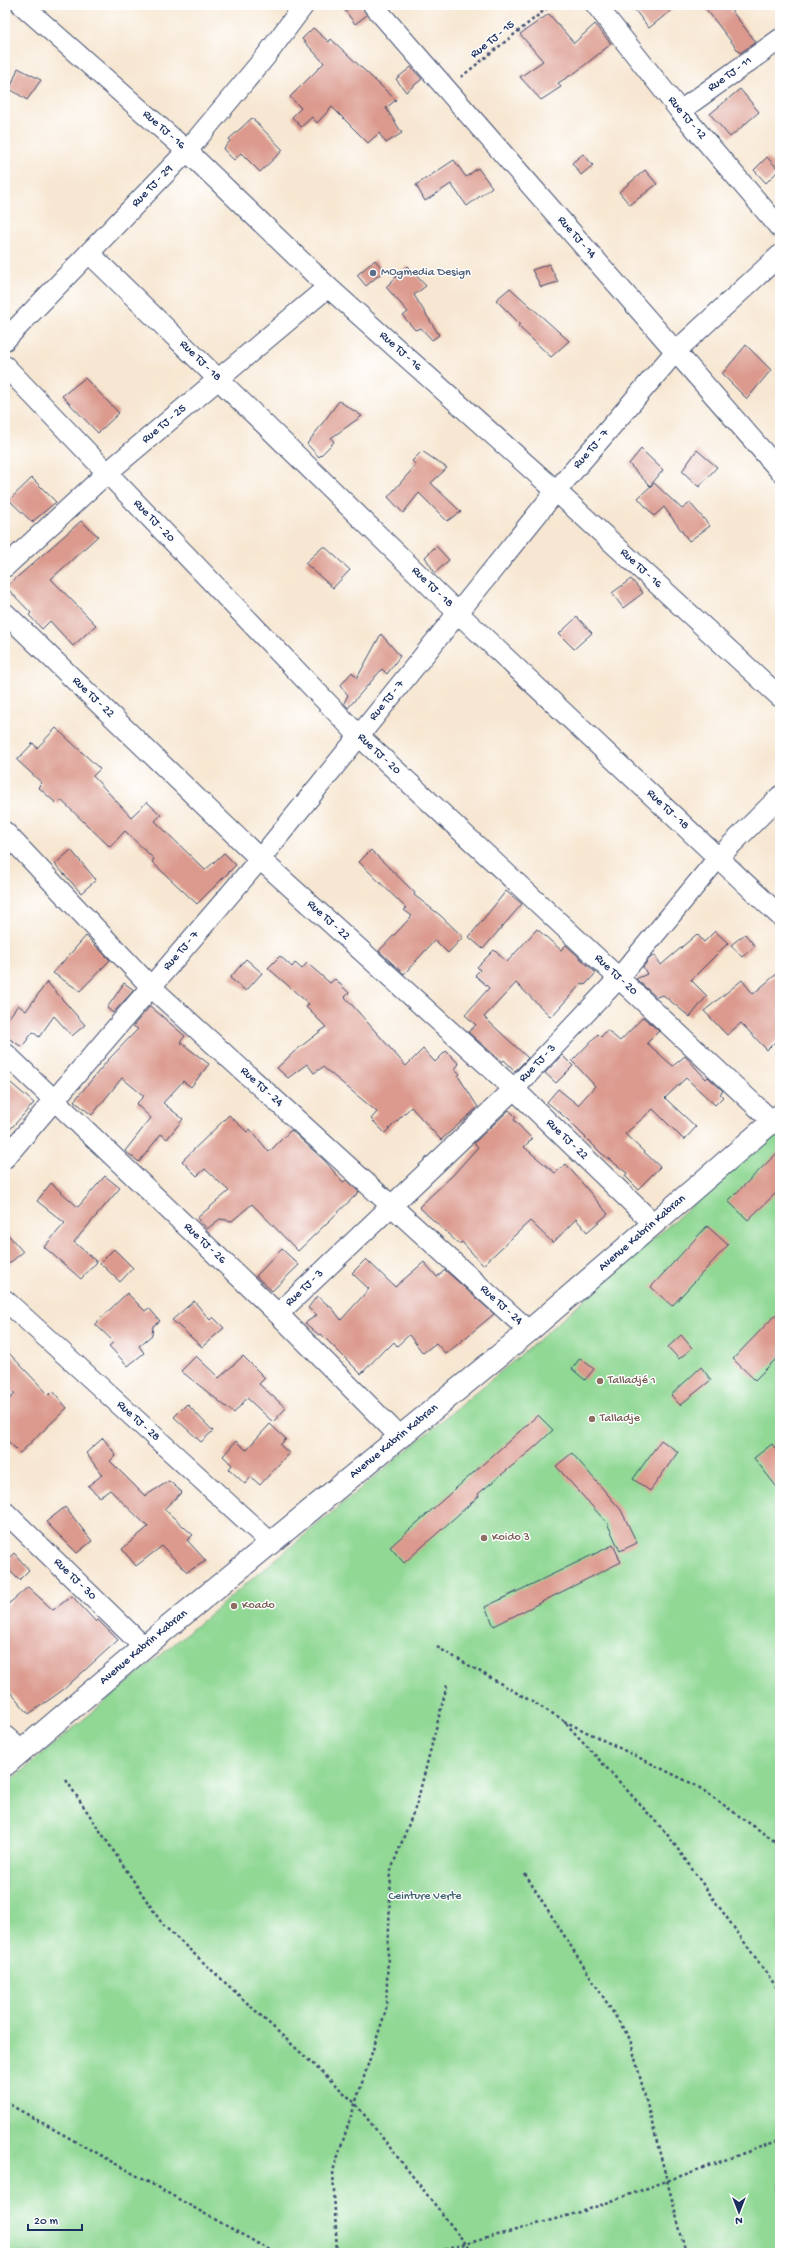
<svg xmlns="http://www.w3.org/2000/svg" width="785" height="2258" font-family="'Gochi Hand',sans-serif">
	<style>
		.green { fill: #90d894; stroke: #568479 }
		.building { fill: #db9a8d }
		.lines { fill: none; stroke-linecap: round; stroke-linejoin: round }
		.minor-casing { stroke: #3c4b6f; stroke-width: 22 }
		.tertiary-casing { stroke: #3c4b6f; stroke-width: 24 }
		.path { stroke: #3c4b6f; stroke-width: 2.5; stroke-dasharray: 3 3; stroke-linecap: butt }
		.minor { stroke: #fff; stroke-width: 20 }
		.tertiary { stroke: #fff; stroke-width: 22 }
		.service-dot { fill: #5c6f8a; stroke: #fff; stroke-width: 1.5 }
		.education-dot { fill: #8d6e63; stroke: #fff; stroke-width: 1.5 }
		.labels { text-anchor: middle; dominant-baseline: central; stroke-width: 3; stroke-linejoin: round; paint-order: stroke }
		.street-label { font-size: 12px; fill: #1b2f5e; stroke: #fff }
		.service-label { font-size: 12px; fill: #4e5e75; stroke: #fff; text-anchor: start }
		.education-label { font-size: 12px; fill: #785e54; stroke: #fff; text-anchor: start }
		.park-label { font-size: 12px; fill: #3e626e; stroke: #fff }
	</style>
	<rect width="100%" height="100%" fill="#fff"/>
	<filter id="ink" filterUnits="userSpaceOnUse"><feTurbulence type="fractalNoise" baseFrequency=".025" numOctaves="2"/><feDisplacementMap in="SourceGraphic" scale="8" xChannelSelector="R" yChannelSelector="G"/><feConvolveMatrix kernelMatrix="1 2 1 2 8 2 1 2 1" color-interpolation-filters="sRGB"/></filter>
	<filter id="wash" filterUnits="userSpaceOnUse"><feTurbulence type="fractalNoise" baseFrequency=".012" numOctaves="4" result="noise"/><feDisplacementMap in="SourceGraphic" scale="16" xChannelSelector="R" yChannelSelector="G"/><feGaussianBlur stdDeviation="0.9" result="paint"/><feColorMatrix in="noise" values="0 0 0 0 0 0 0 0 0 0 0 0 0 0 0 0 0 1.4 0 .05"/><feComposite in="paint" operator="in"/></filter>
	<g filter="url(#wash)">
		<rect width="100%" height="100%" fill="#f7e7d2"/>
		<path class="green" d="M780,1128V2253H5V1785L522,1354Z"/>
		<g id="blocks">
			<g class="building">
				<path d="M341,5H361L367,15L355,24Z"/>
				<path d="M631,5H678L649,28Z"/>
				<path d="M703,5H727L756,42L740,53Z"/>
				<path d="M549,14L574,43L595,24L611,44L576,72L558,83L561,87L541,100L520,77L543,61L520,34Z"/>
				<path d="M313,28L329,42L331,39L396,100L386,108L402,133L386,143L379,133L368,143L332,107L317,123L312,117L301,127L292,117L301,108L290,97L324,63L302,39Z"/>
				<path d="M411,67L422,79L406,92L396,79Z"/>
				<path d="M18,68L41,80L27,100L10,89Z"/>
				<path d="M740,89L759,112L730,137L710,114Z"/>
				<path d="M252,118L283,150L260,172L241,153L234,160L223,149L230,141L229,139Z"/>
				<path d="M583,154L593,165L581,175L572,163Z"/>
				<path d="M767,157L779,170L766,183L754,170Z"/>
				<path d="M454,160L466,177L478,168L492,187L467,206L451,184L425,201L416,185Z"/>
				<path d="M645,170L657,184L630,205L619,192Z"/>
				<path d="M375,260L384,271L366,286L357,275Z"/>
				<path d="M549,264L558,282L541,287L532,270Z"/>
				<path d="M407,266L426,286L414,295L439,335L432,340L421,328L415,330L403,316L408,312L386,287Z"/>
				<path d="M510,288L569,341L551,357L518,326L520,324L496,300Z"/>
				<path d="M746,345L771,370L747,399L722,374Z"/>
				<path d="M85,378L119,413L98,433L62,396Z"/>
				<path d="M339,401L362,416L331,438L334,442L319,457L307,444Z"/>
				<path d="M641,449L663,470L650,486L629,464Z"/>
				<path d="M697,450L717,467L699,487L682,471Z"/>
				<path d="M422,451L447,468L431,483L461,512L447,521L419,493L403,513L388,497L416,465L412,461Z"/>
				<path d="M32,478L56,502L32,522L9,500Z"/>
				<path d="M654,483L682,509L690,503L710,526L689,541L664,507L654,516L638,498Z"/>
				<path d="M81,521L98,536L51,579L96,625L73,646L50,621L42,629L29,615L31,613L6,587Z"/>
				<path d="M324,546L350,570L333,588L305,563Z"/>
				<path d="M436,546L449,560L435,573L425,557Z"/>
				<path d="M631,579L643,593L623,608L612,593Z"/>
				<path d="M577,617L592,633L574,649L559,634Z"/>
				<path d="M381,634L400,656L387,674L382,669L348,708L344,703L348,695L340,686L352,672L357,678Z"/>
				<path d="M56,728L100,769L93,776L131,817L147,802L161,815L155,821L205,870L224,853L236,865L197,904L152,862L154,859L125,831L110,847L61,800L57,804L38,787L42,783L17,760L33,743L37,748Z"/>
				<path d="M71,850L96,880L81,893L55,864Z"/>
				<path d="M371,850L415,893L414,895L441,916L463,937L448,953L435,940L404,974L379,951L412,916L404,910L406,908L359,862Z"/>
				<path d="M506,891L522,904L483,949L469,937Z"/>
				<path d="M537,929L561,950L566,945L596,973L585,985L582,983L551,1017L516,983L484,1017L528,1058L515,1071L504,1060L502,1062L468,1032L476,1025L465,1015L489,988L475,975L480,970L477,967L494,950L507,962Z"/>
				<path d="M715,931L728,943L691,980L707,996L690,1017L663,995L656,997L636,979L647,974L643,967L650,958L655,955L661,965L697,934L704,942Z"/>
				<path d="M745,934L755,946L742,957L731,945Z"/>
				<path d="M86,936L110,960L80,991L53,973Z"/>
				<path d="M280,956L292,967L295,963L302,969L307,963L330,983L335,979L349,993L345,997L406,1066L423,1049L435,1062L446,1051L459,1064L455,1069L460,1074L458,1076L478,1107L441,1140L411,1107L385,1133L371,1119L377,1112L323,1067L314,1073L307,1064L288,1078L277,1068L295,1051L326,1027L306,1007L309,1004L268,968Z"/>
				<path d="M246,959L262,973L246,991L230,978Z"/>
				<path d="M780,971V1037L767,1050L741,1023L727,1035L704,1011L742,980L753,994Z"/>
				<path d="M47,982L85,1025L72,1036L54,1016L39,1037L33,1032L22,1047L5,1036V1023L18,1005L26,1011Z"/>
				<path d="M124,983L134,990L113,1013L107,1008Z"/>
				<path d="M150,1006L185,1036L180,1042L209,1064L191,1087L183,1081L163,1103L183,1119L167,1139L161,1134L139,1162L125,1151L151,1118L136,1104L144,1096L122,1078L92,1115L74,1101L108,1060L138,1029L133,1026Z"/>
				<path d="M643,1017L659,1031L647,1043L673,1066L685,1056L706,1079L708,1077L723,1091L720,1094L723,1097L715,1105L686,1078L665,1098L696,1127L684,1140L653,1109L625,1134L660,1167L638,1189L625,1176L627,1173L601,1153L567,1119L547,1102L558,1089L578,1105L595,1086L572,1061L598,1034L601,1037L607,1030L620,1041Z"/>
				<path d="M562,1055L573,1066L556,1083L545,1073Z"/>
				<path d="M5,1078L34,1103L5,1135Z"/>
				<path d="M509,1110L516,1117L514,1120L532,1139L524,1147L555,1173L566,1164L608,1214L587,1232L576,1219L553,1243L530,1221L483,1265L462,1242L459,1244L419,1207L453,1175L478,1147L474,1143Z"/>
				<path d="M229,1115L247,1132L250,1129L269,1152L291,1130L325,1161L343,1182L346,1180L359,1192L298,1251L252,1204L232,1221L220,1219L207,1229L197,1218L229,1191L205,1169L197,1176L182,1161Z"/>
				<path d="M780,1150V1189L748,1220L728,1201Z"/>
				<path d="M105,1176L120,1188L74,1242L97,1262L81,1279L44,1247L65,1223L37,1201L51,1183L78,1207Z"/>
				<path d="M707,1226L728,1245L672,1306L651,1287Z"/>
				<path d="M5,1231L23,1252L5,1267Z"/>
				<path d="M114,1249L133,1268L120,1282L100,1263Z"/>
				<path d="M282,1249L299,1265L272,1291L256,1276Z"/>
				<path d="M366,1259L395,1287L424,1262L437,1277L445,1270L494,1314L446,1354L436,1343L423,1353L409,1335L397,1346L394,1342L387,1349L386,1348L361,1374L321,1334L319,1335L305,1323L317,1315L308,1308L317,1296L333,1309L341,1320L369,1289L352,1273Z"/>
				<path d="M127,1293L145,1311L149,1308L160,1321L153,1326L152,1335L139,1346L144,1353L128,1366L109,1346L114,1342L95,1324Z"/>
				<path d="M194,1301L210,1320L213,1317L224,1328L202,1347L172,1320Z"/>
				<path d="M780,1310V1355L755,1380L733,1359Z"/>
				<path d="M681,1335L692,1348L679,1359L668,1347Z"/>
				<path d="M5,1349L49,1395L53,1391L67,1408L20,1453L5,1438V1403L15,1394L5,1384Z"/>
				<path d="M196,1356L219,1378L243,1356L265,1378L259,1384L286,1408L273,1422L247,1398L234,1413L181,1371Z"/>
				<path d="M580,1358L594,1369L585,1380L572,1369Z"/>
				<path d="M701,1367L711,1380L680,1405L671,1395Z"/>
				<path d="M187,1404L213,1431L201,1442L174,1417Z"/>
				<path d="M538,1415L553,1430L535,1447L478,1494L479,1496L404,1563L390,1547Z"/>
				<path d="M270,1424L286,1439L280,1445L289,1453L260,1485L251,1477L245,1484L229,1469L232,1465L223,1456L236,1441L246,1450Z"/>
				<path d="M103,1438L116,1455L110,1461L145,1496L169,1481L182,1492L164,1509L193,1535L187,1540L206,1561L187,1572L162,1546L136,1566L122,1549L148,1527L110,1490L100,1497L88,1486L102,1475L86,1453Z"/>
				<path d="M661,1440L678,1452L650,1491L633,1479Z"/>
				<path d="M772,1444L780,1455V1491L754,1458Z"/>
				<path d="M572,1453L621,1510L637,1543L620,1551L607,1523L556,1466Z"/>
				<path d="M65,1507L92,1541L77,1553L46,1522Z"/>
				<path d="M613,1545L621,1562L494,1626L485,1607Z"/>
				<path d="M14,1553L29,1570L19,1580L5,1566V1562Z"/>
				<path d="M28,1587L53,1610L72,1596L96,1622L98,1620L118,1640L63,1690L29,1714L5,1686V1607Z"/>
			</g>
		</g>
	</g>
	<g filter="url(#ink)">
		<use href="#blocks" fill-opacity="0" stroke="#3c4b6f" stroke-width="1"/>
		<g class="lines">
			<g class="minor-casing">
				<g id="minor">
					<path id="s1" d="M22,5L187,151L328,287L556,491L780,697"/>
					<path id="s2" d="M373,5L780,471"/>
					<path id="s3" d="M596,5L680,111L780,228"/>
					<path id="s4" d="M680,111L780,39"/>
					<path id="s5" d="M89,253L457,612L780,916"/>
					<path id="s6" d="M5,340L187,151L266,56L304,5"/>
					<path id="s7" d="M5,366L359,736L773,1122"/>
					<path id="s8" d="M5,567L108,472L328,287"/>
					<path id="s9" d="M5,613L260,859L514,1089L654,1224"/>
					<path id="s10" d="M5,832L151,987L529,1331"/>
					<path id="s11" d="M5,1053L278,1314L400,1437"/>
					<path id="s12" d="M5,1158L260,859L556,491L676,351L780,255"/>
					<path id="s13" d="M5,1300L271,1543"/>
					<path id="s14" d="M278,1314L514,1089L618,979L718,858L780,796"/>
					<path id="s15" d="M5,1512L144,1647"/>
					<path d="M5,1736L22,1751"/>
				</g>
			</g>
			<g class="tertiary-casing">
				<g id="tertiary">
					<path id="s16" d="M5,1765L144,1647L529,1331L780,1115"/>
				</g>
			</g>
			<g class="path">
				<path d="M461,77L551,5"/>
				<path d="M437,1647L562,1719L667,1834L780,1992"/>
				<path d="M564,1721L697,1786L780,1845"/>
				<path d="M66,1780L163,1925L355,2103L473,2253"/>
				<path d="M525,1874L630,2039L686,2253"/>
				<path d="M5,2102L275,2253"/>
				<path d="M337,2253L333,2171L386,2010L391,1870L417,1803L447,1685"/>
				<path d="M433,2253L584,2211L780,2140"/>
			</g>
			<use href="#minor" class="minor"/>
			<use href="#tertiary" class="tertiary"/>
		</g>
	</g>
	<circle class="service-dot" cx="373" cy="273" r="4"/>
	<g class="education-dot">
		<circle cx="600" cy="1381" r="4"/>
		<circle cx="592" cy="1419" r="4"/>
		<circle cx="484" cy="1538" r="4"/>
		<circle cx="234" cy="1606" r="4"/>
	</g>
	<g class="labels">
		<g class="street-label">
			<text transform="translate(493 40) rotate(-39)">Rue TJ - 15</text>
			<text stroke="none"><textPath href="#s4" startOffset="62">Rue TJ - 11</textPath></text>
			<text stroke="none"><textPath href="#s3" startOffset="145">Rue TJ - 12</textPath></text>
			<text stroke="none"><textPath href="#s1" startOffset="189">Rue TJ - 16</textPath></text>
			<text stroke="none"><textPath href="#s6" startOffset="213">Rue TJ - 29</textPath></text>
			<text stroke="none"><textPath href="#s2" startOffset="309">Rue TJ - 14</textPath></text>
			<text stroke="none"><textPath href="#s1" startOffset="513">Rue TJ - 16</textPath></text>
			<text stroke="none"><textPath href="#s5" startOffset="155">Rue TJ - 18</textPath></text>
			<text stroke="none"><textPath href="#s8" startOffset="214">Rue TJ - 25</textPath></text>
			<text stroke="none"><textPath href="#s12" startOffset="920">Rue TJ - 7</textPath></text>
			<text stroke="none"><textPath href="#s7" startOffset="215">Rue TJ - 20</textPath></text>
			<text stroke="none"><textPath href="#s1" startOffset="837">Rue TJ - 16</textPath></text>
			<text stroke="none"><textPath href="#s5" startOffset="479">Rue TJ - 18</textPath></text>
			<text stroke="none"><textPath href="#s9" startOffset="122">Rue TJ - 22</textPath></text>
			<text stroke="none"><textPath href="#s12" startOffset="596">Rue TJ - 7</textPath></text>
			<text stroke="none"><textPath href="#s7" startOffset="539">Rue TJ - 20</textPath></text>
			<text stroke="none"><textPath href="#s5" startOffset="803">Rue TJ - 18</textPath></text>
			<text stroke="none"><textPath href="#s9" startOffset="446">Rue TJ - 22</textPath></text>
			<text stroke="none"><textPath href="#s12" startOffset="272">Rue TJ - 7</textPath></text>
			<text stroke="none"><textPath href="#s7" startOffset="863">Rue TJ - 20</textPath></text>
			<text stroke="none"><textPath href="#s14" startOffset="361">Rue TJ - 3</textPath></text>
			<text stroke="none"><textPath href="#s10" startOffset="362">Rue TJ - 24</textPath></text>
			<text stroke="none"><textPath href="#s9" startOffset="770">Rue TJ - 22</textPath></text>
			<text stroke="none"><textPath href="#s16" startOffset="830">Avenue Kabrin Kabran</textPath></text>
			<text stroke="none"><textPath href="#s11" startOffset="276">Rue TJ - 26</textPath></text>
			<text stroke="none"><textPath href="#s14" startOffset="37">Rue TJ - 3</textPath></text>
			<text stroke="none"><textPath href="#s10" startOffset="686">Rue TJ - 24</textPath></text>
			<text stroke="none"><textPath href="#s13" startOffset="180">Rue TJ - 28</textPath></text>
			<text stroke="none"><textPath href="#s16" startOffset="506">Avenue Kabrin Kabran</textPath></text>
			<text stroke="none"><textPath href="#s15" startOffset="97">Rue TJ - 30</textPath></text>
			<text stroke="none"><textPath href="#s16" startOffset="182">Avenue Kabrin Kabran</textPath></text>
		</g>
		<g class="service-label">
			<text x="381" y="273">MOgmedia Design</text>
		</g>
		<g class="education-label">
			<text x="608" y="1381">Talladjé 1</text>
			<text x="600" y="1419">Talladje</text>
			<text x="492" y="1538">Koido 3</text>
			<text x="242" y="1606">Koado</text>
		</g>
		<g class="park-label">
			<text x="425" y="1897">Ceinture Verte</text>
		</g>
	</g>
	<rect width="785" height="2258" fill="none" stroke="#fff" stroke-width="20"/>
	<g transform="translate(739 2212) rotate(180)" stroke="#ffffff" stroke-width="3" paint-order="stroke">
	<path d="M0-3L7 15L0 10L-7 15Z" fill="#1b2f5e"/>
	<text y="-6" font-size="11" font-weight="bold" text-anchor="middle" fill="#1b2f5e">N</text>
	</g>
	<path d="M28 2224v6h54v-6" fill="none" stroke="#1b2f5e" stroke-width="2"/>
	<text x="34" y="2224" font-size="12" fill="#1b2f5e" stroke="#ffffff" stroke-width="3" paint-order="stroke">20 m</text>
</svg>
